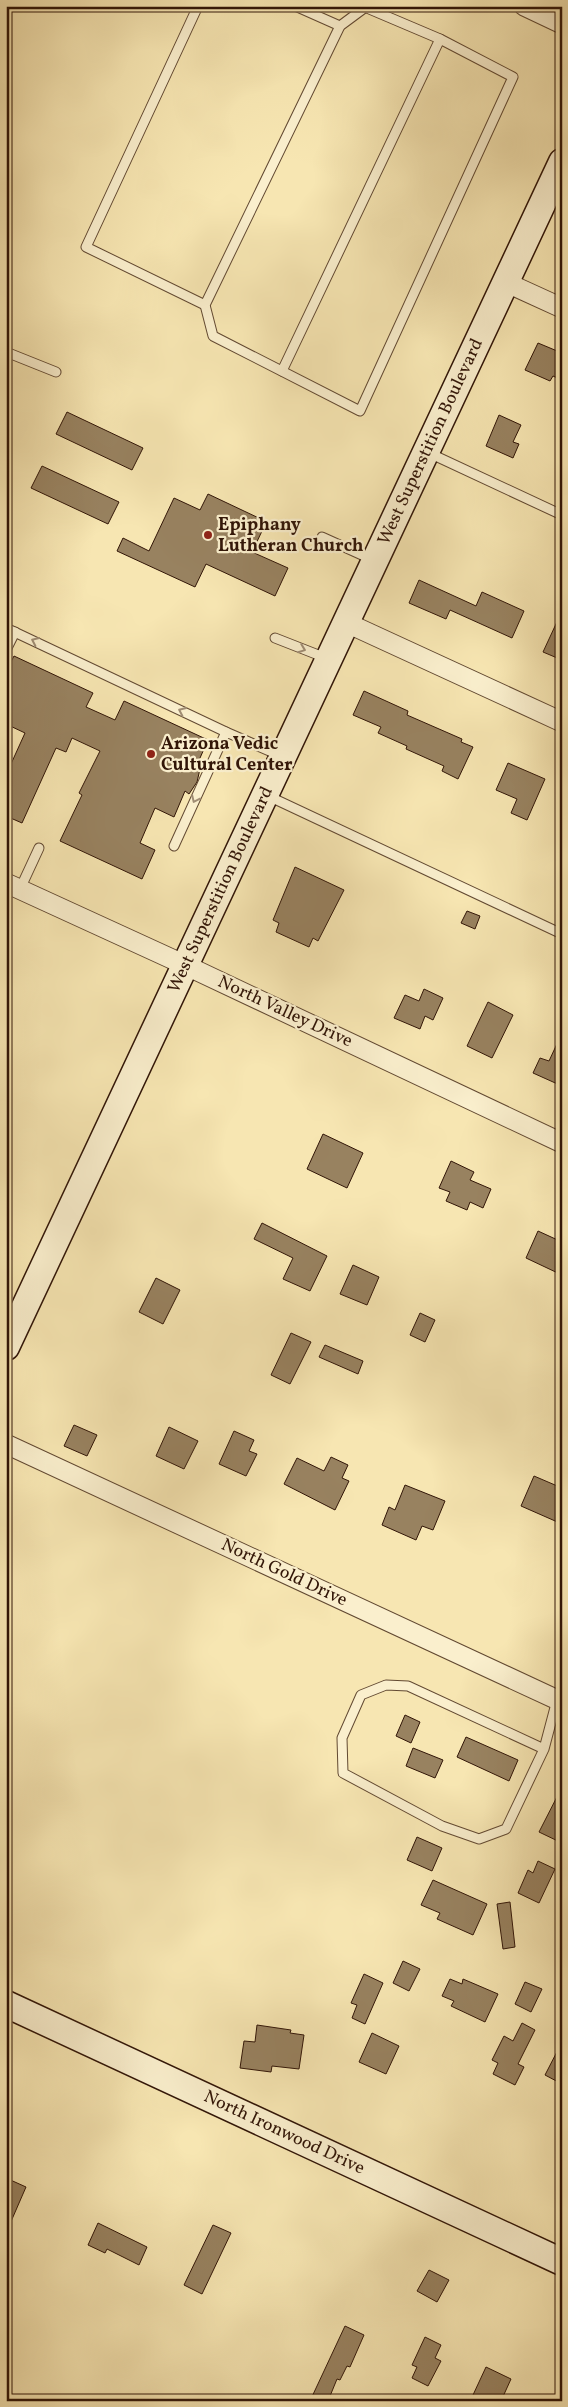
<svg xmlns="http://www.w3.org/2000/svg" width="568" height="2407" font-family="Vollkorn,serif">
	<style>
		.building { fill: #988260; stroke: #311507 }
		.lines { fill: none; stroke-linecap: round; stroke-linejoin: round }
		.lane-casing { stroke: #624932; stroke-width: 11 }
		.street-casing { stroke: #624932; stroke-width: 21 }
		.secondary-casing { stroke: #311507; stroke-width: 29 }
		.lane { stroke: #faefcd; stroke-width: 9 }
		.street { stroke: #faefcd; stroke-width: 19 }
		.secondary { stroke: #faefcd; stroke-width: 26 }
		.oneway { stroke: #a08d74 }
		.poi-dot { fill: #8f2418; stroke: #faefcd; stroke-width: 2 }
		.labels { text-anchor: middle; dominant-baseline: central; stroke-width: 4.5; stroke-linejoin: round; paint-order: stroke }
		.street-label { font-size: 18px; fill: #311507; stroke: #faefcd }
		.poi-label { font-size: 18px; font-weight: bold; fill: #311507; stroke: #faefcd; text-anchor: start }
	</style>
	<rect width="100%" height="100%" fill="#f7e6b2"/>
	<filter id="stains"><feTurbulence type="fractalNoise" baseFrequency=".004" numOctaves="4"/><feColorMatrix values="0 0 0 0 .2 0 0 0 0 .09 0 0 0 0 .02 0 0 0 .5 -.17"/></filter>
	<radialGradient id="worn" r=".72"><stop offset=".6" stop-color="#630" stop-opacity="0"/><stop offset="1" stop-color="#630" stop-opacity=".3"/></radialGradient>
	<g class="building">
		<path d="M538,343L562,353V380L553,376L550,381L525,370Z"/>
		<path d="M67,412L143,448L132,470L56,434Z"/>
		<path d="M499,415L521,425L513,442L519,444L513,458L486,446Z"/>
		<path d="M42,466L119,502L108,524L31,488Z"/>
		<path d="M208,494L263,520L259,528L263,529L252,552L288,568L275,596L206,564L195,587L117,551L123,538L149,551L174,498L200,510Z"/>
		<path d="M419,580L476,606L482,592L524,611L512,638L450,610L446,619L409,603Z"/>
		<path d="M562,611V660L543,652Z"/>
		<path d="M14,656L93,693L86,707L115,720L124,701L208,740L196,767L200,769L197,782L189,794L185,791L174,817L155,808L140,843L155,850L142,879L60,841L82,795L79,793L100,751L72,738L66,752L56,748L22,823L6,816V775L25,733L6,724V671Z"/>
		<path d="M364,691L408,711L407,715L462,739L461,742L473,747L458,779L442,771L444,766L406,749L407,746L378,733L381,727L353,715Z"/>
		<path d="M508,763L545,779L527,820L511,813L517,799L496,790Z"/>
		<path d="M295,867L344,890L318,941L313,938L309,947L276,932L279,923L273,920Z"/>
		<path d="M467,911L480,916L475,929L461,923Z"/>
		<path d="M424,989L443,998L433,1020L425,1016L420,1029L394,1018L405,995L419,1001Z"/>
		<path d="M488,1002L513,1015L492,1058L467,1046Z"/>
		<path d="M562,1033V1086L533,1073L540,1058L549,1061Z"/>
		<path d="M323,1134L363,1153L347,1188L307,1169Z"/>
		<path d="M451,1161L474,1172L470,1180L491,1189L483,1208L470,1202L467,1210L446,1201L450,1192L439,1188Z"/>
		<path d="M262,1223L327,1256L310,1291L283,1279L293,1258L254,1239Z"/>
		<path d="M538,1231L562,1242V1275L526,1258Z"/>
		<path d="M353,1265L379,1277L367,1305L340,1294Z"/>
		<path d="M156,1278L180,1290L163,1324L139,1312Z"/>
		<path d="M420,1313L435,1320L425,1342L410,1335Z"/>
		<path d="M291,1333L311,1342L290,1384L271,1375Z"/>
		<path d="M325,1345L363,1361L358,1374L319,1357Z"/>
		<path d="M74,1425L97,1435L87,1456L64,1446Z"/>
		<path d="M169,1427L198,1441L184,1469L156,1456Z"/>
		<path d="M234,1431L254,1440L249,1451L257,1454L246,1476L219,1464Z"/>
		<path d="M331,1457L348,1465L342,1478L349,1481L335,1510L284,1484L297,1458L324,1471Z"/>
		<path d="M534,1476L562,1488V1524L521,1506Z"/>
		<path d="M405,1485L445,1501L433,1530L422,1526L416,1540L382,1525L389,1507L395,1510Z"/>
		<path d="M405,1715L420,1722L411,1743L396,1736Z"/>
		<path d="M466,1737L518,1760L509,1781L457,1757Z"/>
		<path d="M413,1748L443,1760L435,1778L406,1766Z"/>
		<path d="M562,1787V1843L539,1832Z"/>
		<path d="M417,1837L442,1848L432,1871L407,1860Z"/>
		<path d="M538,1861L555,1869L539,1903L518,1893L528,1870L533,1873Z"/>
		<path d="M433,1880L487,1904L473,1935L437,1919L440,1913L421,1905Z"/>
		<path d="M510,1902L515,1947L503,1949L497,1904Z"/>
		<path d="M403,1961L420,1969L409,1991L393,1983Z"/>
		<path d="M364,1974L383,1983L365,2024L352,2018L357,2005L351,2003Z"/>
		<path d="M450,1979L462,1984L463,1979L498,1994L485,2022L451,2006L454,2001L442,1996Z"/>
		<path d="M525,1982L542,1989L531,2012L515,2004Z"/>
		<path d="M522,2023L535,2030L518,2064L524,2067L515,2085L493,2074L498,2063L492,2060L504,2036L513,2041Z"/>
		<path d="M257,2025L291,2030L290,2033L304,2035L299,2069L272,2066L271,2072L240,2068L244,2041L255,2042Z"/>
		<path d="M372,2033L399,2046L386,2074L359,2062Z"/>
		<path d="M562,2042V2084L545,2075Z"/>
		<path d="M6,2178L26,2187L6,2233Z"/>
		<path d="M98,2223L147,2247L139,2265L107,2249L105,2253L88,2245Z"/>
		<path d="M213,2225L231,2233L202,2294L184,2285Z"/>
		<path d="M429,2270L449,2280L437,2302L417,2291Z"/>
		<path d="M345,2326L364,2335L350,2367L347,2366L340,2380L337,2379L328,2401H310Z"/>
		<path d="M425,2337L441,2345L435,2358L441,2361L428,2386L412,2378L417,2367L412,2365Z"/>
		<path d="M486,2367L511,2379L501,2401H484L473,2395Z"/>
	</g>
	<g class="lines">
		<g class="lane-casing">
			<g id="lane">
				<path d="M198,6L86,247L205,305"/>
				<path d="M295,6L340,26"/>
				<path d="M367,8L440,39L513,77L360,411L213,336L205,305L340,26L367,6"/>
				<path d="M6,352L56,372"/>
				<path d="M282,371L440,39"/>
				<path d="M429,453L562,515"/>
				<path d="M322,537L373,560"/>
				<path d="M6,628L226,732"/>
				<path d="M275,638L326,658"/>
				<path d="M6,650L15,632"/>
				<path d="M266,795L562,934"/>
				<path d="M174,846L226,732L281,756"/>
				<path d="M20,889L39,848"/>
				<path d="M544,1749L408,1686L386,1685L361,1695L342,1738L343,1773L442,1826L479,1839L506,1829L544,1749L557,1700"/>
			</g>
		</g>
		<g class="street-casing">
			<g id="street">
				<path d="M524,6L562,24"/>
				<path d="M505,282L562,308"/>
				<path d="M347,623L562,722"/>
				<path d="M6,883L185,965L562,1143"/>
				<path d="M6,1444L562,1702"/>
			</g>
		</g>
		<g class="secondary-casing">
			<g id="secondary">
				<path d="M6,1347L562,162"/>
				<path d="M6,2004L562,2262"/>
			</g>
		</g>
		<use href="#lane" class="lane"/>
		<use href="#street" class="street"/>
		<use href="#secondary" class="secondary"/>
	</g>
	<defs><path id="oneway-chevron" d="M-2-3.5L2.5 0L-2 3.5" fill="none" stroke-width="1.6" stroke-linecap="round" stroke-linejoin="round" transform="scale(1.25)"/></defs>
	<g class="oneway">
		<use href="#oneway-chevron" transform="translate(35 641) rotate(-155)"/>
		<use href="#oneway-chevron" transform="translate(302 649) rotate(21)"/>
		<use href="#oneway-chevron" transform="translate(182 711) rotate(-155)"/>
		<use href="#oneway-chevron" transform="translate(195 799) rotate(115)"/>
	</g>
	<g class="poi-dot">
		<circle cx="208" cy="535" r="5"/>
		<circle cx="151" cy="754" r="5"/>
	</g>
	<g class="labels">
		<g class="street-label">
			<text transform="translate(431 442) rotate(-65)">West Superstition Boulevard</text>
			<text transform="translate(221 890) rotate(-65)">West Superstition Boulevard</text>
			<text transform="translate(285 1012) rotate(25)">North Valley Drive</text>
			<text transform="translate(284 1573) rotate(25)">North Gold Drive</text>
			<text transform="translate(284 2133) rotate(25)">North Ironwood Drive</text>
		</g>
		<g class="poi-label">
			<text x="218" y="525">Epiphany<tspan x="218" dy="21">Lutheran Church</tspan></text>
			<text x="161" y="744">Arizona Vedic<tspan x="161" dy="21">Cultural Center</tspan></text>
		</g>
	</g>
	<rect width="568" height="2407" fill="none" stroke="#f7e6b2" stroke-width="25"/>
	<rect x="8" y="8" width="553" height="2392" fill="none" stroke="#311507" stroke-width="2.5"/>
	<rect x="12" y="12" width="543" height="2382" fill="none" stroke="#311507"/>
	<rect width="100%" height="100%" filter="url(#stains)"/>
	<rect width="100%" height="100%" fill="url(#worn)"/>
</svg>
